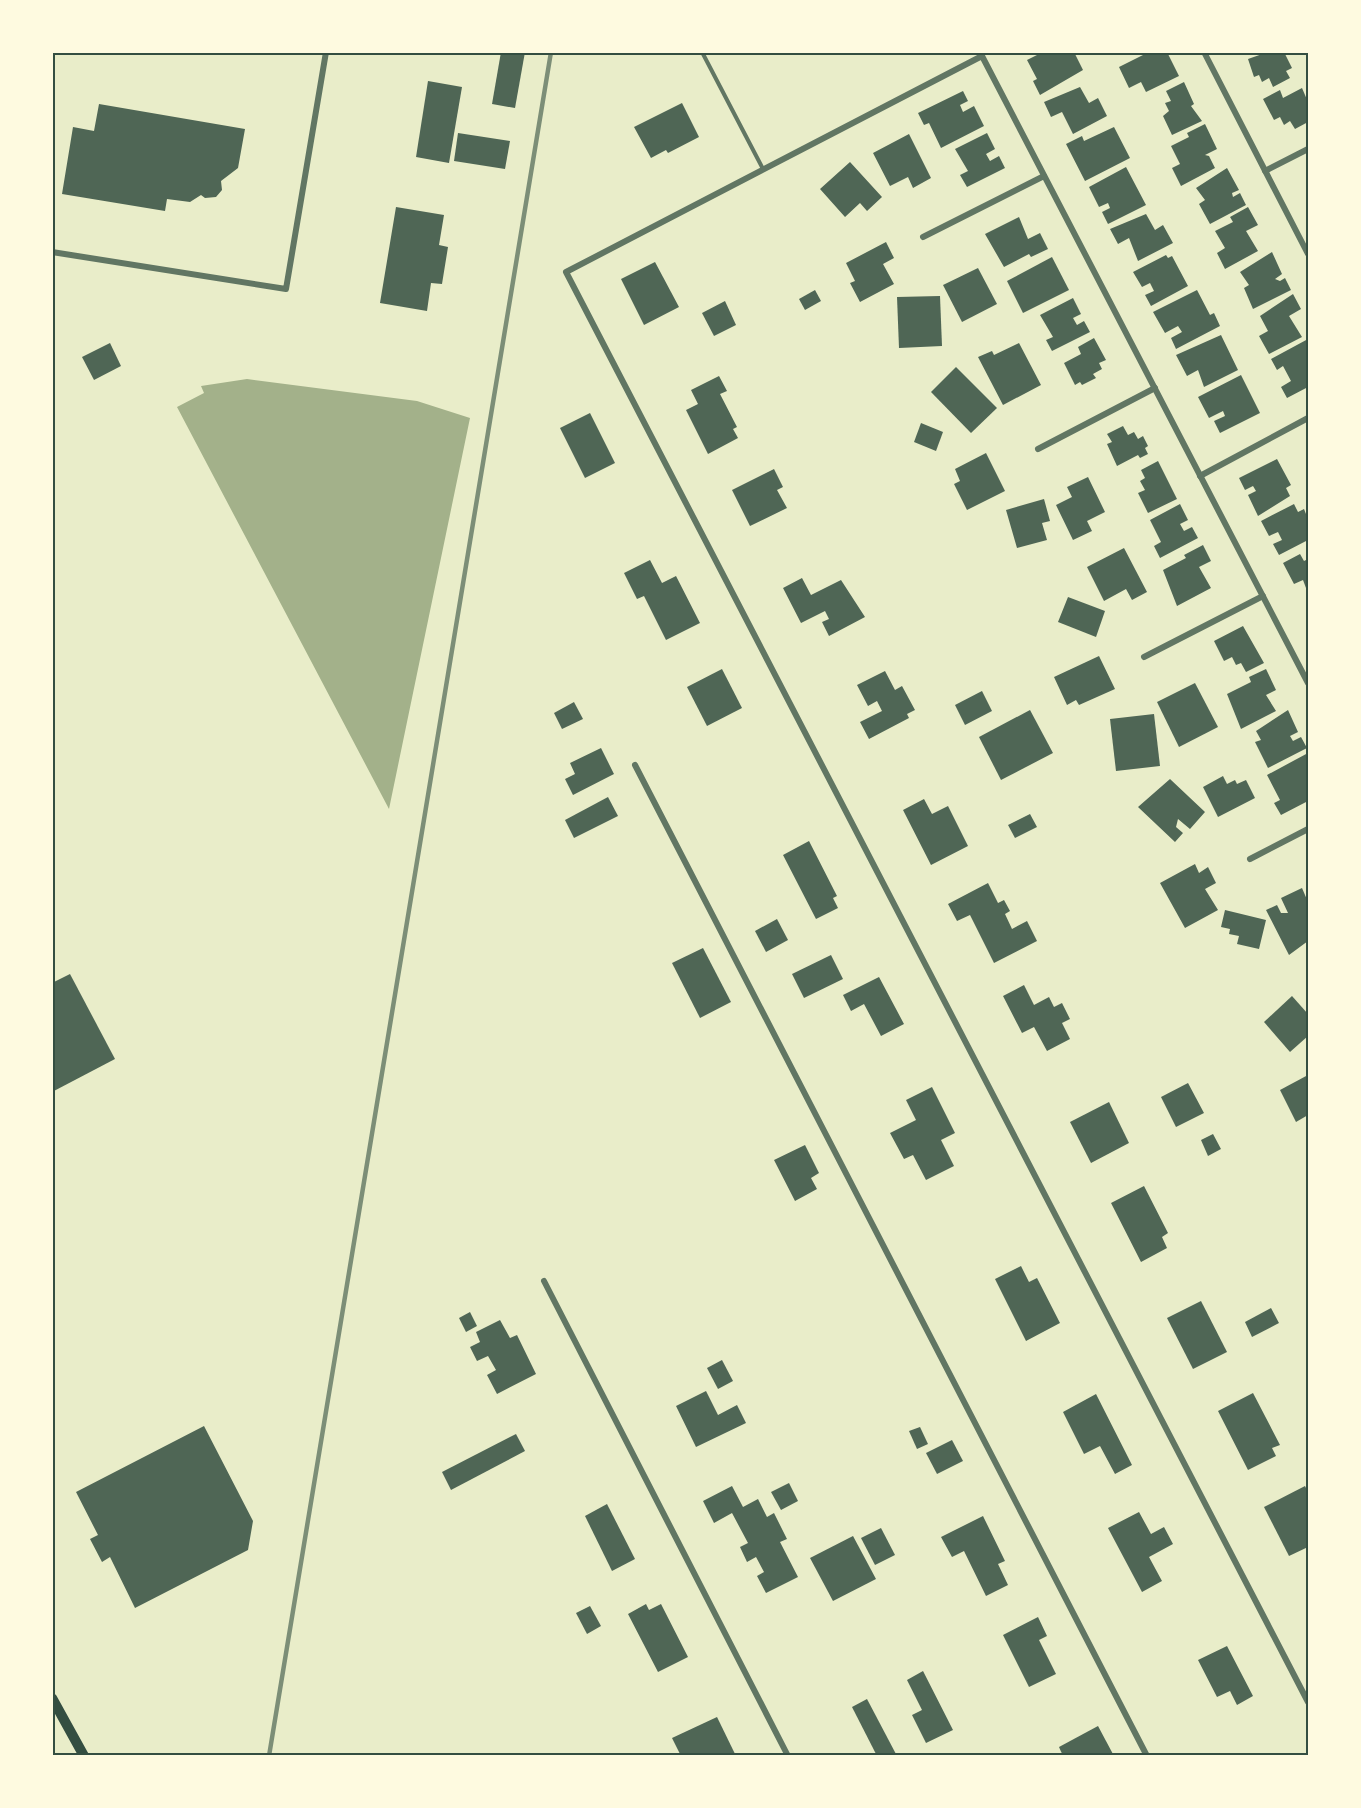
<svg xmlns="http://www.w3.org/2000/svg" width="1361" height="1808" font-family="'IBM Plex Sans',sans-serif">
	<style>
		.water { fill: #a3b18a }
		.building { fill: #4f6655 }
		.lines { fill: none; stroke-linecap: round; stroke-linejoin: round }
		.service { stroke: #617663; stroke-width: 4 }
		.minor { stroke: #617663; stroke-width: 6 }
		.secondary { stroke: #344e41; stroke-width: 10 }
		.rail { stroke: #7c8e77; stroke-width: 4.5 }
		.neatline { fill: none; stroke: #344e41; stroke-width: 2 }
	</style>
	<rect width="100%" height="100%" fill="#e9edc9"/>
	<path class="water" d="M247,379L417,401L470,418L389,809L177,407L204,393L201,386Z"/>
	<g class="building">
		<path d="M501,52H525L515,108L492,104Z"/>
		<path d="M1043,52H1074L1083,70L1040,95L1033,81L1037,79L1027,60Z"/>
		<path d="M1149,52H1167L1179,76L1146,92L1141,82L1129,88L1119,67Z"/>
		<path d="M1268,52H1284L1292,68L1286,71L1290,78L1273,87L1269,78L1262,82L1259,75L1254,77L1248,59Z"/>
		<path d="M428,81L462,87L449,163L416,157Z"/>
		<path d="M1184,82L1194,104L1191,106L1202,121L1172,135L1163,116L1169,111L1165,103L1171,101L1166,91Z"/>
		<path d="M1080,87L1089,103L1098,98L1107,116L1073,134L1062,112L1051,117L1044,102Z"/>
		<path d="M1302,88L1308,102V122L1295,129L1290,121L1284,125L1280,117L1274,120L1263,99L1280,90L1283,98Z"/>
		<path d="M963,91L968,101L960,105L963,112L974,106L984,126L941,148L929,123L924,125L918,113Z"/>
		<path d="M682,103L699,137L668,153L666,150L651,158L634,127Z"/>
		<path d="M99,104L245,129L238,168L221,181L222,190L216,197L205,198L201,195L190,202L167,199L165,211L62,194L73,127L94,131Z"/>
		<path d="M1205,124L1217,149L1205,155L1209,156L1215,168L1181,186L1172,168L1180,164L1171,146L1189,137L1187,133Z"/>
		<path d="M1114,127L1130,158L1085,181L1066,144L1082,136L1084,141Z"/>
		<path d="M458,133L510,141L505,169L454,161Z"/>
		<path d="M987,133L995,149L986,154L990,161L999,156L1005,168L967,187L960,175L968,171L955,149Z"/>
		<path d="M909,134L931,178L913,188L908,177L890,186L873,153Z"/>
		<path d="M850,162L882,197L867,211L860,203L845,217L820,189Z"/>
		<path d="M1126,167L1146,205L1108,224L1102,212L1110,208L1108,203L1099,207L1089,187Z"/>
		<path d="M1227,168L1239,190L1232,193L1233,197L1240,193L1246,205L1210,224L1199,204L1205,200L1196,188Z"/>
		<path d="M396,207L444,215L439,245L448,247L442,284L431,283L427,311L380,303Z"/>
		<path d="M1248,207L1258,225L1246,231L1258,251L1225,269L1217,253L1225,248L1215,231L1233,222L1230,217Z"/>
		<path d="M1146,214L1155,230L1163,225L1173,243L1138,261L1129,238L1118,244L1110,229Z"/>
		<path d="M1019,217L1028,239L1040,233L1048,249L1031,257L1029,254L1004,267L985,234Z"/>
		<path d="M886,242L894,258L883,264L894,284L860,302L850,283L855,281L846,263Z"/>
		<path d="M1272,252L1282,274L1275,279L1280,281L1285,278L1291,290L1253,309L1244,288L1249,285L1240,272Z"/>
		<path d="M1166,255L1168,258L1172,256L1188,286L1151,306L1145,295L1154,291L1150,283L1142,287L1133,272Z"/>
		<path d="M1052,257L1069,290L1023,313L1007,281Z"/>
		<path d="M655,262L679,307L644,325L621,279Z"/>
		<path d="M978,268L997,304L962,322L943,285Z"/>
		<path d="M815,290L821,301L805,310L799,299Z"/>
		<path d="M1197,290L1210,315L1214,313L1220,326L1176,349L1171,338L1182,332L1178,326L1165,333L1153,312Z"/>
		<path d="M1293,294L1301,309L1289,316L1302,337L1269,354L1259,336L1268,331L1260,316Z"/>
		<path d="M940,296L942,346L899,348L897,297Z"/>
		<path d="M1073,298L1081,314L1073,318L1077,325L1084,321L1090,332L1052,351L1046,340L1053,337L1040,315Z"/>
		<path d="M725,301L736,325L714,336L702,313Z"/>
		<path d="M1221,335L1238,370L1204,387L1198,370L1187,376L1176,355Z"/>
		<path d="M1094,338L1106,360L1099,363L1102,369L1093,374L1096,378L1082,385L1080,382L1075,385L1064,363L1081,354L1078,347Z"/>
		<path d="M1308,339V387L1287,398L1281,387L1291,381L1283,366L1277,370L1271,359Z"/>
		<path d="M110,343L121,366L94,380L82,357Z"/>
		<path d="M1019,343L1041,385L1003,405L978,357L992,351L994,355Z"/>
		<path d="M956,367L997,408L971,433L931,392Z"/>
		<path d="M1241,375L1260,413L1220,433L1214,421L1225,416L1223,411L1209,418L1198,397Z"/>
		<path d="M719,376L727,391L720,394L737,427L733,429L738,438L708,454L686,410L698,404L691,390Z"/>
		<path d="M590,413L615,463L585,478L560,428Z"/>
		<path d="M921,423L943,432L936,451L914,442Z"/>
		<path d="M1123,426L1128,435L1134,432L1138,439L1143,436L1148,446L1145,448L1148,454L1140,458L1138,455L1117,466L1107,444L1112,442L1107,434Z"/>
		<path d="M986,453L1005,491L967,510L954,484L960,481L955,469Z"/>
		<path d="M1277,459L1291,485L1286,488L1290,496L1258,516L1248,495L1256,491L1253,486L1245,490L1239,478Z"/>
		<path d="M1158,461L1177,499L1148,513L1138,493L1145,490L1140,481L1145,478L1141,470Z"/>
		<path d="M774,469L783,487L777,490L787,508L750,526L732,490Z"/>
		<path d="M1088,477L1105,512L1087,521L1092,531L1073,540L1056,505L1072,497L1067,487Z"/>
		<path d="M1044,499L1050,521L1042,523L1047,540L1017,548L1006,510Z"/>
		<path d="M1180,504L1188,520L1180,524L1184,531L1192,527L1198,538L1160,558L1154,546L1161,542L1150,520Z"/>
		<path d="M1294,504L1298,512L1304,509L1308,519V540L1279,555L1273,544L1282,540L1278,532L1269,536L1261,521Z"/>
		<path d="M1203,545L1211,561L1199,567L1211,588L1177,606L1163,570L1186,558L1184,555Z"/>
		<path d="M1124,548L1147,592L1132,600L1126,589L1104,601L1087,567Z"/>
		<path d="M1300,554L1304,561L1308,559L1306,588L1303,580L1294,584L1283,563Z"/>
		<path d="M650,560L662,583L676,576L700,623L666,640L644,596L637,599L624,573Z"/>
		<path d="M802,578L811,595L841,580L865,617L829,636L822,622L829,619L825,611L801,623L783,588Z"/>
		<path d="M1068,597L1105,611L1096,637L1058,622Z"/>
		<path d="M1243,626L1264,663L1246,672L1241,663L1236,665L1232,657L1224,661L1214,641Z"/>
		<path d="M1099,656L1115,689L1079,705L1076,700L1067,705L1054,677Z"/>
		<path d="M722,669L742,708L707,726L687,687Z"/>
		<path d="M1266,669L1276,690L1266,695L1276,711L1241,729L1227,694L1251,682L1249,677Z"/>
		<path d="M885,671L895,690L902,686L915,710L907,714L909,718L869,739L860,722L882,711L877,701L868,706L857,685Z"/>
		<path d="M1195,683L1218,727L1179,747L1157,702Z"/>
		<path d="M982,691L992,711L965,725L955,705Z"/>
		<path d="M574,702L583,719L562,729L554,713Z"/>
		<path d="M1030,710L1053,753L1001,780L979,737Z"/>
		<path d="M1288,710L1298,732L1290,736L1293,741L1301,737L1307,748L1268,768L1255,742L1261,740L1256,731Z"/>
		<path d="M1154,714L1160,766L1116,771L1110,719Z"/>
		<path d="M601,748L614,774L573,795L565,779L575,774L570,763Z"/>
		<path d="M1308,753V801L1281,815L1274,803L1280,800L1267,775Z"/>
		<path d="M1223,776L1227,784L1235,780L1237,784L1246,780L1255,798L1218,817L1203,787Z"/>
		<path d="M1170,779L1205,812L1190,829L1178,819L1176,827L1183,833L1175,842L1138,807Z"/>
		<path d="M608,797L618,816L574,838L565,820Z"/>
		<path d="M924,799L932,814L948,806L968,846L931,865L903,810Z"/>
		<path d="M1030,814L1037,827L1015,838L1008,825Z"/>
		<path d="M809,841L837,896L833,898L838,908L816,919L783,855Z"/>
		<path d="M1195,864L1199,873L1208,867L1216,883L1205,889L1218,910L1185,928L1160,883Z"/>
		<path d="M988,883L998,903L1004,900L1010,911L1005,914L1012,929L1027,921L1037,941L994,963L970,915L957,921L948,904Z"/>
		<path d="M1302,888L1308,902V941L1289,955L1266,910L1277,905L1281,913H1288L1281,898Z"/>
		<path d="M1225,910L1266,920L1259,949L1237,944L1239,936L1229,934L1230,929L1221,927Z"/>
		<path d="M777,919L788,940L766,952L755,931Z"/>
		<path d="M703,948L731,1002L700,1018L672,963Z"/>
		<path d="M831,955L843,979L804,998L792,974Z"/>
		<path d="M70,974L115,1059L52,1092V983Z"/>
		<path d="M879,977L904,1024L881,1036L864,1004L851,1011L843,995Z"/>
		<path d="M1024,985L1034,1005L1049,997L1054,1007L1062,1003L1070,1019L1062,1023L1070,1039L1047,1051L1034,1027L1022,1033L1003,996Z"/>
		<path d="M1292,996L1308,1014V1036L1290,1052L1264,1022Z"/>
		<path d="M1308,1075V1115L1296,1122L1280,1090Z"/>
		<path d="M1188,1083L1204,1113L1176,1127L1161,1097Z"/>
		<path d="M932,1087L955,1133L941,1140L954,1166L926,1180L913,1155L904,1159L890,1133L916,1120L906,1100Z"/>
		<path d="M1109,1102L1129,1143L1091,1163L1070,1122Z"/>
		<path d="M1213,1134L1221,1149L1208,1156L1201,1140Z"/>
		<path d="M805,1145L819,1173L811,1178L817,1189L795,1201L774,1160Z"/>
		<path d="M1144,1186L1168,1233L1162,1237L1167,1248L1141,1262L1111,1203Z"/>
		<path d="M1021,1266L1029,1282L1037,1278L1060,1323L1026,1341L995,1279Z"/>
		<path d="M1201,1301L1227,1352L1193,1369L1167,1318Z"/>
		<path d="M1271,1308L1279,1323L1252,1337L1245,1322Z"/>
		<path d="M470,1312L477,1326L466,1332L459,1318Z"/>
		<path d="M500,1320L510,1338L517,1335L536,1374L497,1394L487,1375L496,1370L488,1356L477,1361L470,1347L480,1342L476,1332Z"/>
		<path d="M722,1360L733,1381L718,1389L707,1368Z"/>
		<path d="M706,1391L718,1415L737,1405L746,1423L696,1447L676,1406Z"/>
		<path d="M1253,1393L1280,1445L1272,1448L1276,1456L1248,1470L1218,1411Z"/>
		<path d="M1096,1394L1132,1465L1115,1474L1100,1446L1084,1454L1063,1412Z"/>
		<path d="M204,1426L253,1521L248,1550L135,1608L110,1557L102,1562L90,1539L98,1535L76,1492Z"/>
		<path d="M920,1427L928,1444L917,1449L909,1431Z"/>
		<path d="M516,1434L525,1451L451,1490L442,1472Z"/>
		<path d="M952,1440L963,1461L937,1474L926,1453Z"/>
		<path d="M789,1483L798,1501L781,1510L771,1492Z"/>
		<path d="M732,1486L743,1507L758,1499L767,1517L774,1513L787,1539L780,1542L798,1577L766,1593L757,1576L764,1572L756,1557L747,1562L740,1547L748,1543L732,1513L714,1523L703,1501Z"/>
		<path d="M1305,1486L1308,1492V1547L1289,1556L1264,1507Z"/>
		<path d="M607,1504L635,1559L612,1571L585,1516Z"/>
		<path d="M1139,1512L1151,1534L1164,1527L1173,1544L1149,1557L1162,1581L1142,1592L1108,1528Z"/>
		<path d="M983,1516L1005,1561L998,1564L1008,1585L986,1596L964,1551L952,1557L941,1537Z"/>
		<path d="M881,1528L895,1555L875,1565L861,1538Z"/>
		<path d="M853,1536L876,1579L833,1601L810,1558Z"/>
		<path d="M646,1604L649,1610L661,1604L688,1657L658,1672L628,1614Z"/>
		<path d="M590,1606L601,1626L587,1634L576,1613Z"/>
		<path d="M1038,1617L1047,1636L1039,1640L1056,1674L1029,1687L1003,1635Z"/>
		<path d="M1227,1646L1253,1696L1237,1705L1230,1691L1217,1697L1198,1660Z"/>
		<path d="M923,1671L953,1730L926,1743L912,1715L922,1710L907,1680Z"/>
		<path d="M867,1699L897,1756H877L852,1707Z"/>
		<path d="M717,1717L736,1756H681L672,1738Z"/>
		<path d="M1098,1726L1114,1756H1063L1059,1747Z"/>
	</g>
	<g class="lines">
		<path class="service" d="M702,52L763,169"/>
		<g class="minor">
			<path d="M1204,52L1308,254"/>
			<path d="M1265,171L1308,149"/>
			<path d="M923,237L1044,176"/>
			<path d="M52,252L286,289L326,52"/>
			<path d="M1038,449L1155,388"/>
			<path d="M1200,476L1308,418"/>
			<path d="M1144,657L1263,596"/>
			<path d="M1308,683L982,56L566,272L1308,1702"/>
			<path d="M635,765L1147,1756"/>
			<path d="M1250,859L1308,829"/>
			<path d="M544,1281L788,1756"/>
		</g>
		<path class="secondary" d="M52,1698L84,1756"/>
		<path class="rail" d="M269,1756L551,52"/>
	</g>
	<rect width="1361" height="1808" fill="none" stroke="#fefae0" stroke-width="108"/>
	<rect x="54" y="54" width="1253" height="1700" class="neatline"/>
</svg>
